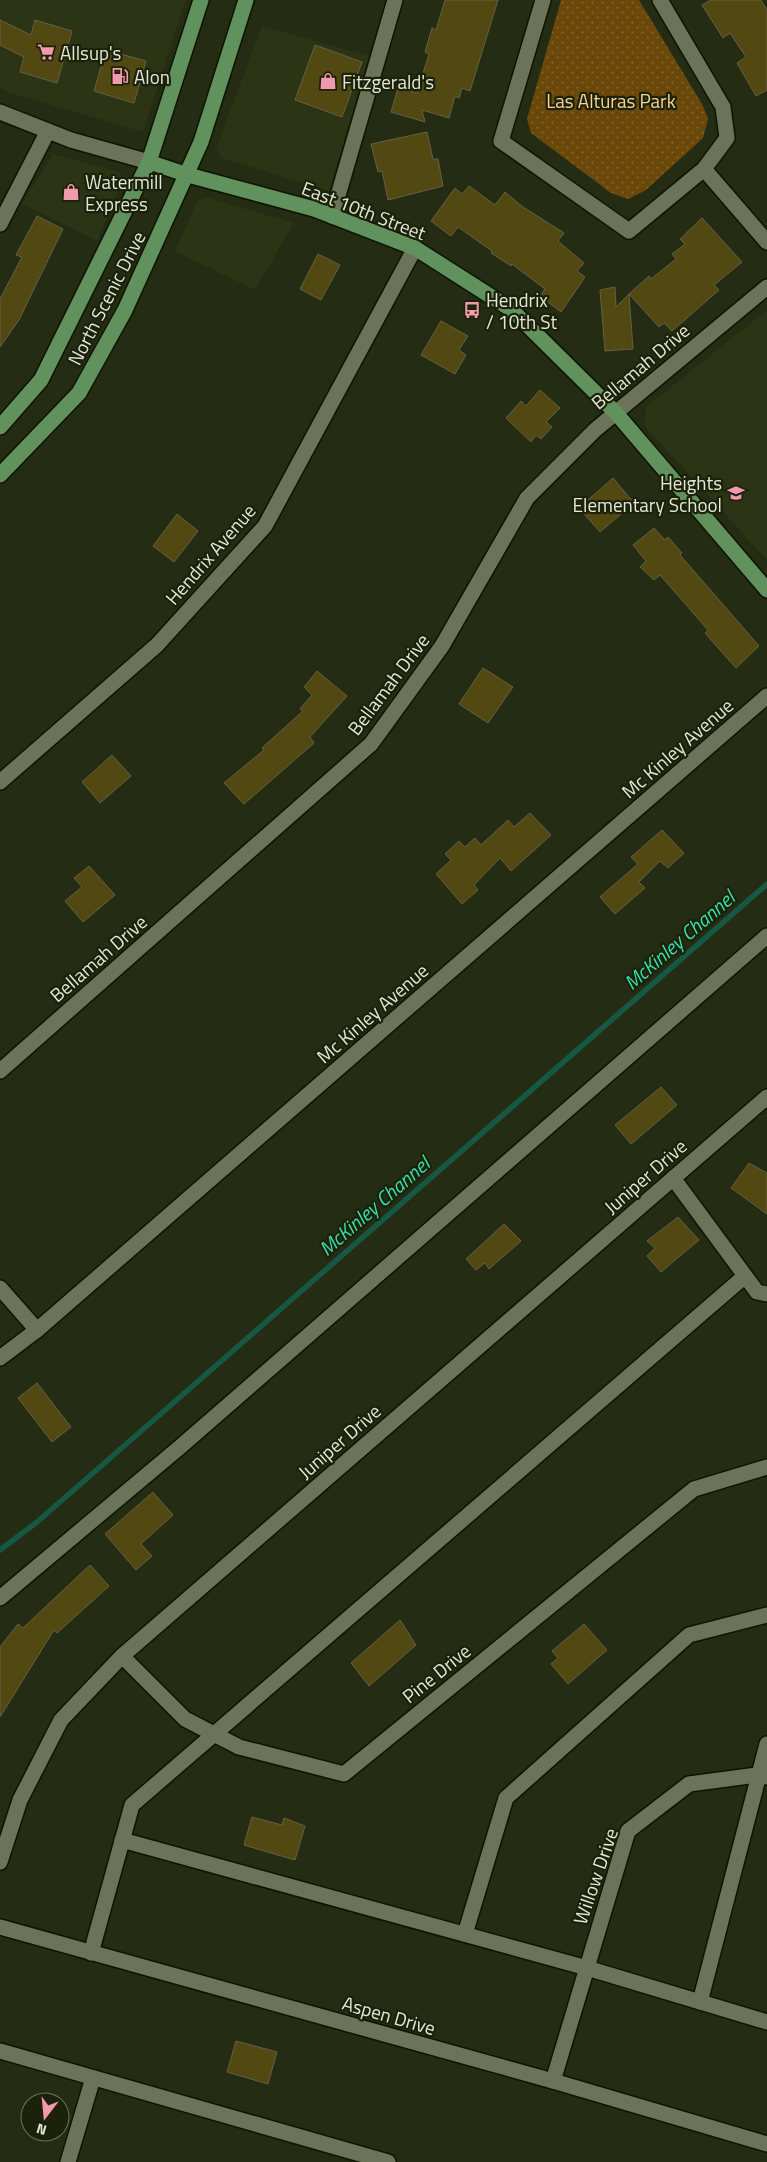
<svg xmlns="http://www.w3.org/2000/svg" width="767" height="2162" font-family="'Titillium Web',sans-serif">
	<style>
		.built { fill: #2b3414 }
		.park { fill: url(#park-dots) }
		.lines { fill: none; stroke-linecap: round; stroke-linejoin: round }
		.stream { stroke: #165844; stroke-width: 5.5 }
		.building { fill: #524811; stroke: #656045 }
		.minor-casing { stroke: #0e1401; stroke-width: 18 }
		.major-casing { stroke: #0e1401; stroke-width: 18 }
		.minor { stroke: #6b7358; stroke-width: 15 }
		.major { stroke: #61915d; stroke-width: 15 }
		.labels { text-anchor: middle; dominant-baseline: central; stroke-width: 4.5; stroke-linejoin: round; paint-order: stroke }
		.poi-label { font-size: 19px; fill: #e2e7d8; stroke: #1c220a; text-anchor: start }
		.park-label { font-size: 19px; fill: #fcd194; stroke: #1c220a }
		.street-label { font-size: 19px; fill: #e2e7d8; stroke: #1c220a }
		.water-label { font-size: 20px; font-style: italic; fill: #35e1b0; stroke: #1c220a }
	</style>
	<defs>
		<pattern id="park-dots" width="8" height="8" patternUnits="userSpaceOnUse" patternTransform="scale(1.25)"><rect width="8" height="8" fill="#6a480a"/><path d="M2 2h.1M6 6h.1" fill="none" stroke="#7f622d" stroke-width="1.8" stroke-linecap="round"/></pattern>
	</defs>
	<rect width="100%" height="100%" fill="#252c14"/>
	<g class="built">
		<path d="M0,0H186L143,132L7,92L0,88Z"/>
		<path d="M262,26L369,56L329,191L222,158L216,149Z"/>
		<path d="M53,154L119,172L122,182L97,241L22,204Z"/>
		<path d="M205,197L294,223L255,290L175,251L197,202Z"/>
		<path d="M767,310V560L644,425L646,407Z"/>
	</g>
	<path class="park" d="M561,0H639L702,104L708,119L703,138L646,190L628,199L611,193L531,133L527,119Z"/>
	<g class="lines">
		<path class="stream" d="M0,1550L37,1522L767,884"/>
	</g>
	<g class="building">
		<path d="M445,0H498L470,91L462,88L459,98L455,96L449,118L422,110L425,122L391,112L398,88L417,93L429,54L425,52L432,28L436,30Z"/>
		<path d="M711,0H761L767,10V90L756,96L737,63L746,57L730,33L723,38L702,5Z"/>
		<path d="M0,20L31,35L35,20L72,31L57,83L20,72L24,57L0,45Z"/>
		<path d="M315,45L362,62L342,117L295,100Z"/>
		<path d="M106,50L146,61L134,103L94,91Z"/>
		<path d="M427,132L433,159H438L443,186L388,200L382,171L378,172L371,144Z"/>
		<path d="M469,186L495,205L505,192L523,207L564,233L558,241L584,263L577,271L585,277L561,312L540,296L545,289L512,264L511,266L491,253L492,251L458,227L451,236L431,221L455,188L462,194Z"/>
		<path d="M37,216L63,229L19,320L0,347V299L22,257L16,255Z"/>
		<path d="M702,218L742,262L714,285L719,290L672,331L664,323L659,327L629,294L649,276L651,279L676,259L672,254L685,244L680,239Z"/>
		<path d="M318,254L340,265L321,300L300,289Z"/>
		<path d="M615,287L616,307L629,294L633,349L605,351L600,290Z"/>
		<path d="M441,321L468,336L459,350L466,355L455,374L421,355Z"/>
		<path d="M540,390L560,408L546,422L552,427L541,439L536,435L531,442L506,418L521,401L526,406Z"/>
		<path d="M613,478L634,503L600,532L579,508Z"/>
		<path d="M177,514L198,531L174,562L153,546Z"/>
		<path d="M654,528L665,540L668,537L682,553L680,555L759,646L736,668L705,633L708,630L660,575L654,580L640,567L646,561L633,545Z"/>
		<path d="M483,668L513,687L488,723L459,704Z"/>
		<path d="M317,671L347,696L310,737L314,743L244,804L224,783L264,750L262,748L303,711L300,709L312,695L304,687Z"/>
		<path d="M112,755L131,776L100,803L82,782Z"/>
		<path d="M530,813L551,835L511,871L500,858L474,885L478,890L462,904L436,874L451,860L445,854L459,841L465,847L475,838L481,845L508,820L514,827Z"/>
		<path d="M662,830L684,853L668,868L660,861L639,882L645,888L615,914L600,897L638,864L631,857Z"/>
		<path d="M89,866L115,895L83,922L65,901L82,887L74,878Z"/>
		<path d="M661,1087L677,1105L631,1144L615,1125Z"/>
		<path d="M749,1163L767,1173V1214L731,1188Z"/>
		<path d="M678,1217L699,1240L661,1272L647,1256L655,1248L647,1241Z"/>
		<path d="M504,1224L521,1241L489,1269L485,1263L476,1270L466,1259Z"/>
		<path d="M37,1383L71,1427L52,1442L18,1398Z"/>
		<path d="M153,1492L173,1515L141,1544L152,1556L136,1570L105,1534Z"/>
		<path d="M90,1565L109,1586L57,1633L54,1630L0,1717V1647L18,1624L23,1628Z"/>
		<path d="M400,1620L416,1645L369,1686L351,1663Z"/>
		<path d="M584,1624L607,1650L568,1684L551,1664L558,1658L552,1651Z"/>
		<path d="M252,1817L282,1825L284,1818L305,1826L295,1860L244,1845Z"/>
		<path d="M236,2041L277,2052L268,2084L227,2072Z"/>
	</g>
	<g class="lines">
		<g class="minor-casing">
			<g id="minor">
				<path d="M543,0L501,141L629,231L704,169L727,138L723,107L660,0"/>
				<path d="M0,112L71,140L149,162"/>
				<path d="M704,169L767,242"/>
				<path d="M332,216L395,0"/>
				<path d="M0,224L48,131"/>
				<path d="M0,782L157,645L265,526L415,248"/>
				<path d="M0,1071L371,744L442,646L527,498L595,430L767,287"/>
				<path d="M673,1178L757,1292L767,1294"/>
				<path d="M0,1288L37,1330"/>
				<path d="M0,1358L37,1330L767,696"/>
				<path d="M0,1598L180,1447L767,936"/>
				<path d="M122,1656L185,1719L239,1747L344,1774L694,1489L767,1467"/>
				<path d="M122,1840L587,1968L767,2022"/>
				<path d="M0,1862L20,1800L61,1720L122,1656L767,1097"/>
				<path d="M0,1927L553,2081L767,2144"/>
				<path d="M465,1934L506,1798L689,1635L767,1615"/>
				<path d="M91,1953L132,1805L745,1276"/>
				<path d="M700,2002L767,1744"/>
				<path d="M0,2051L388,2162"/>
				<path d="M553,2081L628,1831L689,1784L757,1775L767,1777"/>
				<path d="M68,2162L93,2078"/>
			</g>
		</g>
		<g class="major-casing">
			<g id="major">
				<path d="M149,162L188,175L314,209L415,248L512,310L616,413L767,590"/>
				<path d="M0,427L41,380L149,162L201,0"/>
				<path d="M0,475L79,393L125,310L201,142L246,0"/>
			</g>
		</g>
		<use href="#minor" class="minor"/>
		<use href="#major" class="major"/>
	</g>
	<defs>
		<g id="supermarket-bare" transform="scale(1.35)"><path d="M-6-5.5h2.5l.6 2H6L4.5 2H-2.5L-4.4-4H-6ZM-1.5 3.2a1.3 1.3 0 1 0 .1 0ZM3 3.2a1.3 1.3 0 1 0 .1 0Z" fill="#f29aad" stroke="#1c220a" stroke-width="2.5" paint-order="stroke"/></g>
		<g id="fuel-bare" transform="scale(1.35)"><path d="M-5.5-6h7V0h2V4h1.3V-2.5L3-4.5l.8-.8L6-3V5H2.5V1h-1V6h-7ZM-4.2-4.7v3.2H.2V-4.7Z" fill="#f29aad" stroke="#1c220a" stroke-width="2.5" paint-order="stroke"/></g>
		<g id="shop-bare" transform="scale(1.35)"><path d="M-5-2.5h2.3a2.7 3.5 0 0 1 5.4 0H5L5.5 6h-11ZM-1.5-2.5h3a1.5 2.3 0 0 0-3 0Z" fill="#f29aad" stroke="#1c220a" stroke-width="2.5" paint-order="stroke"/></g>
		<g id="bus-bare" transform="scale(1.35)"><path d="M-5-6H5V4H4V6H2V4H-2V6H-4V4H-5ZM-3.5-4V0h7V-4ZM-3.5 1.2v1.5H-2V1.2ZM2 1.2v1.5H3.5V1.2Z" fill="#f29aad" stroke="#1c220a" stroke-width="2.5" paint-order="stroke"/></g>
		<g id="school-bare" transform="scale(1.35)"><path d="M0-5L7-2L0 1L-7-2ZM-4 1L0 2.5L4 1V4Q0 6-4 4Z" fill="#f29aad" stroke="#1c220a" stroke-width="2.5" paint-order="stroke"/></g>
	</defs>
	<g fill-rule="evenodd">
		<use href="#supermarket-bare" x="46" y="52"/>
		<use href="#fuel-bare" x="120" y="76"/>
		<use href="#shop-bare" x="328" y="81"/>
		<use href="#shop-bare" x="71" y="192"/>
		<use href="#bus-bare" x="472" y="310"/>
		<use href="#school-bare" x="736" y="493"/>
	</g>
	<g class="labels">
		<g class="poi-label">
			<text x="60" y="52">Allsup's</text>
			<text x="134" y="76">Alon</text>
			<text x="342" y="81">Fitzgerald's</text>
			<text x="85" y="181">Watermill<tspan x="85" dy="22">Express</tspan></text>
			<text x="486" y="299">Hendrix<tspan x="486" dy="22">/ 10th St</tspan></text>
			<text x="722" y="482" text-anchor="end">Heights<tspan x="722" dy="22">Elementary School</tspan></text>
		</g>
		<g class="park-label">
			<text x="611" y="100">Las Alturas Park</text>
		</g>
		<g class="street-label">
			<text transform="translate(364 210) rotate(21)">East 10th Street</text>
			<text transform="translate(106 298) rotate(-63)">North Scenic Drive</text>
			<text transform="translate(640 366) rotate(-40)">Bellamah Drive</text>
			<text transform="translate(210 554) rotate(-49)">Hendrix Avenue</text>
			<text transform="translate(388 684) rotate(-53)">Bellamah Drive</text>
			<text transform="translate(677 748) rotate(-41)">Mc Kinley Avenue</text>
			<text transform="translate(98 958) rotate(-41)">Bellamah Drive</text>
			<text transform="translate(372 1013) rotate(-41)">Mc Kinley Avenue</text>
			<text transform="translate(645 1176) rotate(-41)">Juniper Drive</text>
			<text transform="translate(339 1441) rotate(-41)">Juniper Drive</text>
			<text transform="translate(436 1673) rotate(-39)">Pine Drive</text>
			<text transform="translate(595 1876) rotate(-71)">Willow Drive</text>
			<text transform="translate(389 2015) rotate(16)">Aspen Drive</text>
		</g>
		<g class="water-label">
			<text transform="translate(679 940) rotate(-41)">McKinley Channel</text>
			<text transform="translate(374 1206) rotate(-41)">McKinley Channel</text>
		</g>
	</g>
	<g transform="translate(45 2117) rotate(196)"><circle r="24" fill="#1c220a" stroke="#6b715c"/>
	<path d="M0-4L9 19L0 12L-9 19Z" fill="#f29aad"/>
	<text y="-8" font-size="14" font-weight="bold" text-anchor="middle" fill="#e2e7d8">N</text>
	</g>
</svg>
